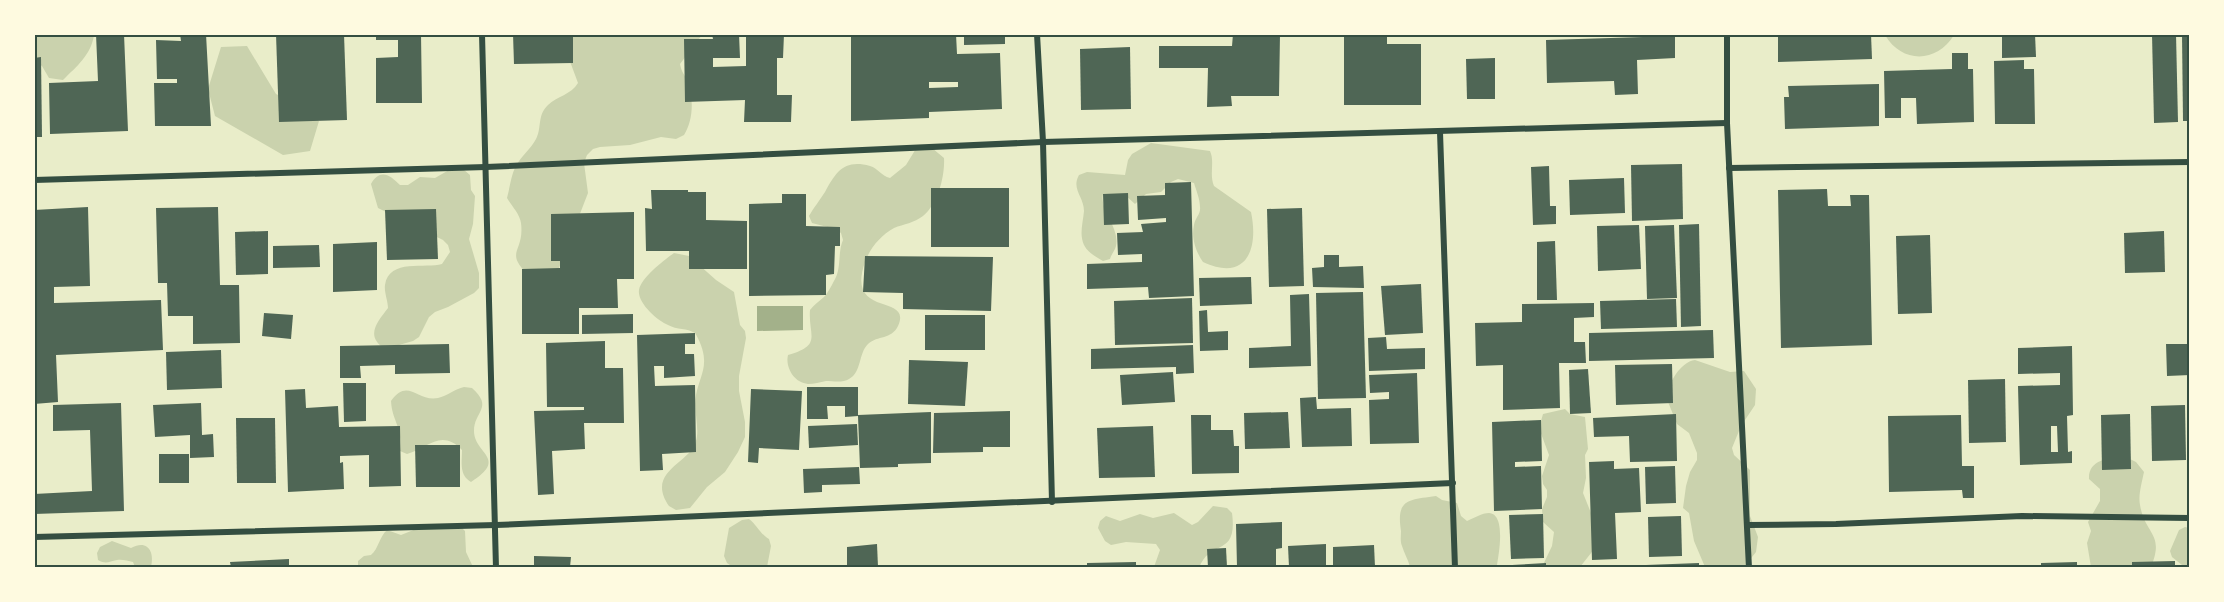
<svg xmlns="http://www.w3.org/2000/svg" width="2224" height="602" font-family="'Varela Round',sans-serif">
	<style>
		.green { fill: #cad2ad }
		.water { fill: #a3b18a }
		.building { fill: #4f6655; fill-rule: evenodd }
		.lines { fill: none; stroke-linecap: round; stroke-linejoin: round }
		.minor { stroke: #344e41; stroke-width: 6 }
		.neatline { fill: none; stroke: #344e41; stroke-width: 2 }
	</style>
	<rect width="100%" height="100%" fill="#e9edc9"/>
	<g class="green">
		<path d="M34,35H94C91,55 77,66 63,80L49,78L42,66L35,60Z"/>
		<path d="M573,35H702L680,64C681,70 683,73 686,78C694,95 694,119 684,135L676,139L661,137L630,145L600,147L593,149L587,155L584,163L588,193L559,268L555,274L533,279C501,251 525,254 521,223C520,214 511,205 507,198C510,187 511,175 516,166C521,156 531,149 536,139C542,128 537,115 548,105C557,96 571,95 578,83L568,56Z"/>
		<path d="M1885,35V34L1954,35C1937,63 1902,64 1885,35Z"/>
		<path d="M247,46L276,94L299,105L319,121L310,151L283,155L215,116L208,89L221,47Z"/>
		<path d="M1151,143L1210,151C1215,162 1209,174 1214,186L1251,212C1259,250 1246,282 1203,262C1196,252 1191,238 1194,225C1195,218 1201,214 1200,207C1200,199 1196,190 1194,183L1178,179L1171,182L1161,192L1146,194L1135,204L1124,194H1103C1099,210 1120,227 1116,246C1115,250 1111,255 1110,259L1103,261C1095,256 1088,253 1084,245C1079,234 1083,223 1084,211C1084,197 1071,189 1079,175L1087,172L1125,175L1128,160L1132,154Z"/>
		<path d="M917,147L932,148L944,158C945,176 938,204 923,216C914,223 904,224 894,228C881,235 870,248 865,262C845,319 913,293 898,326C891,340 878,335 868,344C858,354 862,372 849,379C843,383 833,381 826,381C820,382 814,384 808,384C794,383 785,367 788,355C823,345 808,336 810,310C814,305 818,302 824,297C828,293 833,283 836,277C841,266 838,251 843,240L841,233L835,229L812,223L809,216C814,207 820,200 825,192C836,172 844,159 870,166C878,168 881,176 890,178L906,165Z"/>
		<path d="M449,170H464L470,175L471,190L475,196L473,224L469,239L479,273V288L474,293L448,307L435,312L429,317L419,337L413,341L399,345L381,346C366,334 379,320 388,308C388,301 384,292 385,285C389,258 426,269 442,264L450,252L448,245L443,240L378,208L371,184C380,168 390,175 400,185H408L420,177L435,178Z"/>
		<path d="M674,253L689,256L716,280L734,292L740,325L745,331L746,338L739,376V391L745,422V437L738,452L725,472L707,487L690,508L676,510L669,506C645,471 690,464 696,441C700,428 693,409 696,395C698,383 705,371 704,359C704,351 699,339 695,333C687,328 677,330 668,325C658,321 637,303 639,290C641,278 664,260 674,253Z"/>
		<path d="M1695,360L1730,372L1744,371L1756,389L1755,405L1741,426L1732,448L1734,455L1750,470V516L1758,537L1756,552L1744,567H1705L1694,541L1689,513L1683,508L1686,486L1690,472L1697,460V453L1689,433L1677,424L1666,397C1669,383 1680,362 1695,360Z"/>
		<path d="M464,387L472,388C494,408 474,411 474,431C474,454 509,458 471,482C459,475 462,462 462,450C441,428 428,448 407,454L400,451C403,427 392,421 391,401C408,377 417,402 438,398C447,396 455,389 464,387Z"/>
		<path d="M1565,409L1570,414L1585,417L1588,449L1585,455L1586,478L1583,493L1591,513L1595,548L1580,567H1542L1552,546L1554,532L1543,522L1542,509L1547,497V490L1543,484L1542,476L1549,455L1539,428L1543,414Z"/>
		<path d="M2124,456L2136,462L2144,472C2142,482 2138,495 2140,505C2145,535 2165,533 2151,567H2091L2087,543L2091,531L2088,522L2100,501V489L2089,479C2088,460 2108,458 2124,456Z"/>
		<path d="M1436,496L1442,500L1457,503L1461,516L1467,521C1474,518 1482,513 1489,513C1506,514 1499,553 1497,565L1494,568L1410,567C1408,559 1404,553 1402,546C1400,541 1401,536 1401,531C1396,499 1408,500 1436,496Z"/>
		<path d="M1213,506L1227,508L1232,513C1238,558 1210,538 1199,568L1154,567L1160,550L1156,544L1126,542L1111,545L1105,541L1098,528L1100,521L1106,516L1120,521L1140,514L1153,518L1174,513L1192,525L1198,522Z"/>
		<path d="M749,519C757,525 760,534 769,539L771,546L767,567H733L727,563L724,556L729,528L742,520Z"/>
		<path d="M460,526L465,531L466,552L473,567L358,568V561L364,556L371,555C379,548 379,537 387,530L401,535L421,527Z"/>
		<path d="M2185,527L2189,528V567H2182V565L2172,557L2170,551L2179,530Z"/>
		<path d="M112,541L131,548C147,539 155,551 151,567H135L133,562C128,561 122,559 117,560C109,561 107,565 98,560L97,553L100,547Z"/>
	</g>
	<path class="water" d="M757,306H803V330L757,331Z"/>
	<g class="building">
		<path d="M96,34H124L128,131L50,134L49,83L98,81Z"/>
		<path d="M180,34H206L211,126H155L154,83H177V79H157L156,40L181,41Z"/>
		<path d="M276,34H344L347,120L279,122Z"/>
		<path d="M376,34H421L422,103H376V58L398,57V40H376Z"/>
		<path d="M513,34H573V63L514,64Z"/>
		<path d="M712,34H739L740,58H713V67L746,66V34H784L783,58H777V95H792L791,122H744L745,100L685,102L684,39H713Z"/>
		<path d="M851,34H956L957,54L1000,53L1002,109L929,112V118L851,121ZM929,82H958V87L929,88Z"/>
		<path d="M964,34H1005V44L964,45Z"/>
		<path d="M1233,34H1280L1279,96H1231L1232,106L1207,107L1208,68H1159V46H1232Z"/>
		<path d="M1344,34H1387V44H1421V105H1344Z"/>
		<path d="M1778,34H1871L1872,59L1778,62Z"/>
		<path d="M2035,34L2036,57L2002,58V35Z"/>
		<path d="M2152,34H2176L2178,122L2154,123Z"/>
		<path d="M2182,34H2190V121H2183Z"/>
		<path d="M1675,36V58L1637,60L1638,94L1615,95L1614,81L1547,83L1546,40Z"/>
		<path d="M1130,47L1131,109L1081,110L1080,49Z"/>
		<path d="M1952,53H1968V69H1973L1974,122L1917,124L1916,98H1901V118H1885L1884,71L1952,69Z"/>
		<path d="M41,57L42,137H34V58Z"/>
		<path d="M1495,58V99H1467L1466,59Z"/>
		<path d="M2024,60V69H2034L2035,124H1995L1994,61Z"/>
		<path d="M1879,84V126L1785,129L1784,97H1789L1788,86Z"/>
		<path d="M1682,164L1683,219L1632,221L1631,165Z"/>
		<path d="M1549,166L1550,206H1556V224L1533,225L1531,167Z"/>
		<path d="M1624,178L1625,213L1570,215L1569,180Z"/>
		<path d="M1191,182L1194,296L1149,298L1148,287L1087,289V264L1142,262V254L1118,255L1117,233L1143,232L1141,224L1166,222V218L1138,220L1137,196L1165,195V183Z"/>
		<rect x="931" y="188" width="78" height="59"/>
		<path d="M1827,189L1828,206H1851L1850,195H1869L1872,345L1781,348L1778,190Z"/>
		<path d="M651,190H688V192H706V220L747,221V269H689V251H646L645,208L652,209Z"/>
		<path d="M1128,193L1129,224L1104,225L1103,194Z"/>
		<path d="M782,194H806V226L840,227V246H835L834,274L826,275V295L749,296V204L782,203Z"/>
		<path d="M88,207L90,286L54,287V303L161,300L163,350L56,355L58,402L34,404V210Z"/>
		<path d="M218,207L220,285H239L240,343L193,344V316H168L167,283H158L156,208Z"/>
		<path d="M1302,208L1304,286L1269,287L1267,209Z"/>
		<path d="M436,209L438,259L387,260L385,210Z"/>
		<path d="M634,212V279H617L618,308H579V334H522V269L560,268V261H551V214Z"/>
		<path d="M1699,224L1701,326L1681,327L1679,225Z"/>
		<path d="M1639,225L1641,269L1598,271L1597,226Z"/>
		<path d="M1674,225L1677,298L1647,299L1645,226Z"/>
		<path d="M268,231V274L236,275L235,232Z"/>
		<path d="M2164,231L2165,272L2125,273L2124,233Z"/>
		<path d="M1930,235L1932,313L1898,314L1896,236Z"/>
		<path d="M1555,241L1557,300H1537V242Z"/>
		<path d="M377,242V290L333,292V244Z"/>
		<path d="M319,245L320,267L273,268V246Z"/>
		<path d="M1324,255H1339V267L1363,266L1364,288L1313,287L1312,268L1324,267Z"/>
		<path d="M865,256L993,257L991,311L903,309V293L863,292Z"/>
		<path d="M1251,277L1252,304L1200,306L1199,278Z"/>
		<path d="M1421,284L1423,333L1385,335L1381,286Z"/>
		<path d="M1363,292L1366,398L1318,399L1316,293Z"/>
		<path d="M1309,294L1311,366L1249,368V348L1291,346L1290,295Z"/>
		<path d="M1192,298L1193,343L1115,345L1114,301Z"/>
		<path d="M1676,299L1677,327L1601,329L1600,301Z"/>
		<path d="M1594,303V317L1574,318V342H1585L1586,363H1559L1560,408L1503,410V365L1476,366L1475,323L1522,322V304Z"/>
		<path d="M1207,310L1208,332L1228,331V350L1200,351L1199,311Z"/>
		<path d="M264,313L293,315L291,339L262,336Z"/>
		<path d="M633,314V333L582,334V315Z"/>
		<rect x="925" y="315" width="60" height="35"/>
		<path d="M1713,330L1714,358L1589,361V333Z"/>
		<path d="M695,333V344H685V354H694L695,376L664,378V366H654L655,386L695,385L696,452L662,454L663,470L640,471L637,335Z"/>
		<path d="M1386,337L1387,349L1425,348V369L1369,371L1368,338Z"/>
		<path d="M605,341V368H623L624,423H584L585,449L552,451L554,494L538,495L534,411L584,410V407H547L546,343Z"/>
		<path d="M449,344L450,373L395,374V365L360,366L361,378H340V346Z"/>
		<path d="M2166,344H2190V375L2167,376Z"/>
		<path d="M1193,345L1194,373L1176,374V367L1091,369V349Z"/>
		<path d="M2072,346L2073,415L2067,416L2068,452L2072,451V463L2020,465L2018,386L2060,385V373L2018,374V348ZM2051,426H2057L2058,452H2051Z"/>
		<path d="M221,350L222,388L167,390L166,352Z"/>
		<path d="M909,360L968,362L965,406L908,404Z"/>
		<path d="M1672,364L1673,403L1616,405L1615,365Z"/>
		<path d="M1588,369L1591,413L1570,414L1569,370Z"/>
		<path d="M1173,372L1175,402L1122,405L1120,375Z"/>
		<path d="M1417,373L1419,443L1370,444L1369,400L1389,399V392L1370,393L1369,375Z"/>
		<path d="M2005,379L2006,442L1969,443L1968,380Z"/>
		<path d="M343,383H366V421L344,422Z"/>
		<path d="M807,387H858V415L931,412V463L898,464V467L860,468L858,416L845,417V406H827L828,419H807Z"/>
		<path d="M305,389L306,408L338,406L339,427L400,426L401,486L369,487V455L340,456V463L343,462L344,489L288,492L285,390Z"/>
		<path d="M751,389L802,391L799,450L759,448L758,463L748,462Z"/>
		<path d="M1316,397L1317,409L1351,408L1352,446L1302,447L1300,398Z"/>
		<path d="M121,403L124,511L34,514V494L92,491L90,430L53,431V405Z"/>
		<path d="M201,403L202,435L213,434L214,457L190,458V435L155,437L153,405Z"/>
		<path d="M2185,405L2186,460L2152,461L2151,406Z"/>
		<path d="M1010,411V447H983V452L933,453L934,413Z"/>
		<path d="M1288,412L1290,448L1245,449L1244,413Z"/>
		<path d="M1676,414L1677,461L1630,462L1629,436L1594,437L1593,418Z"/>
		<path d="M2130,414L2131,469L2102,470L2101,415Z"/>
		<path d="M1191,415H1211V430H1233L1234,446H1239V473L1192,474Z"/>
		<path d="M1961,415L1962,466H1974V498H1963L1962,490L1889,492L1888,416Z"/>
		<path d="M236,418H275L276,483H237Z"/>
		<path d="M1541,420L1542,461L1515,462V467L1541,466L1542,509L1494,511L1492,422Z"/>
		<path d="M857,424L858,445L809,448L808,426Z"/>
		<path d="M1153,426L1155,477L1099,478L1097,428Z"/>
		<path d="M415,445H460V487H416Z"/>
		<rect x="159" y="454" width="30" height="29"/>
		<path d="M1614,461V469L1639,468L1641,512L1615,513L1617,559L1592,560L1589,462Z"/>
		<path d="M1675,466L1676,503L1646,504L1645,467Z"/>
		<path d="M859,467L860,484L822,485V492L804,493L803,469Z"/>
		<path d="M1543,514L1544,558L1511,559L1509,515Z"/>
		<path d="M1681,516L1682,556L1649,557L1648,517Z"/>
		<path d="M1282,522V548L1276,549V567H1237L1236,524Z"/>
		<path d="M877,544L878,567H847V547Z"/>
		<path d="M1326,544V567H1289L1288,546Z"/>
		<path d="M1374,545L1375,567H1333V547Z"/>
		<path d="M1226,548L1227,567H1208L1207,549Z"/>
		<path d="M534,556L571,557L570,567H534Z"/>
		<path d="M289,559V567H231L230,562Z"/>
		<path d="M2175,561V567H2132V562Z"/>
		<path d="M1136,562V567H1087V563Z"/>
		<path d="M2077,562V567H2041V563Z"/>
		<path d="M1546,563V567H1512V565Z"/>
		<path d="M1699,563V567H1646V565Z"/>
	</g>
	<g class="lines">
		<g class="minor">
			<path d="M482,34L496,568"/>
			<path d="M1037,34L1043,142L1052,502"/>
			<path d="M1727,34V123L1749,568"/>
			<path d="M1440,132L1455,568"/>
			<path d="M1729,168L2190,162"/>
			<path d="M34,180L486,167L1043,142L1727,123"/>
			<path d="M1747,525L1836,524L2022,516L2190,518"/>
			<path d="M34,537L496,525L1453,483"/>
		</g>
	</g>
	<rect width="2224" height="602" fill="none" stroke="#fefae0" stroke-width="72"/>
	<rect x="36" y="36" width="2152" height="530" class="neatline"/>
</svg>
